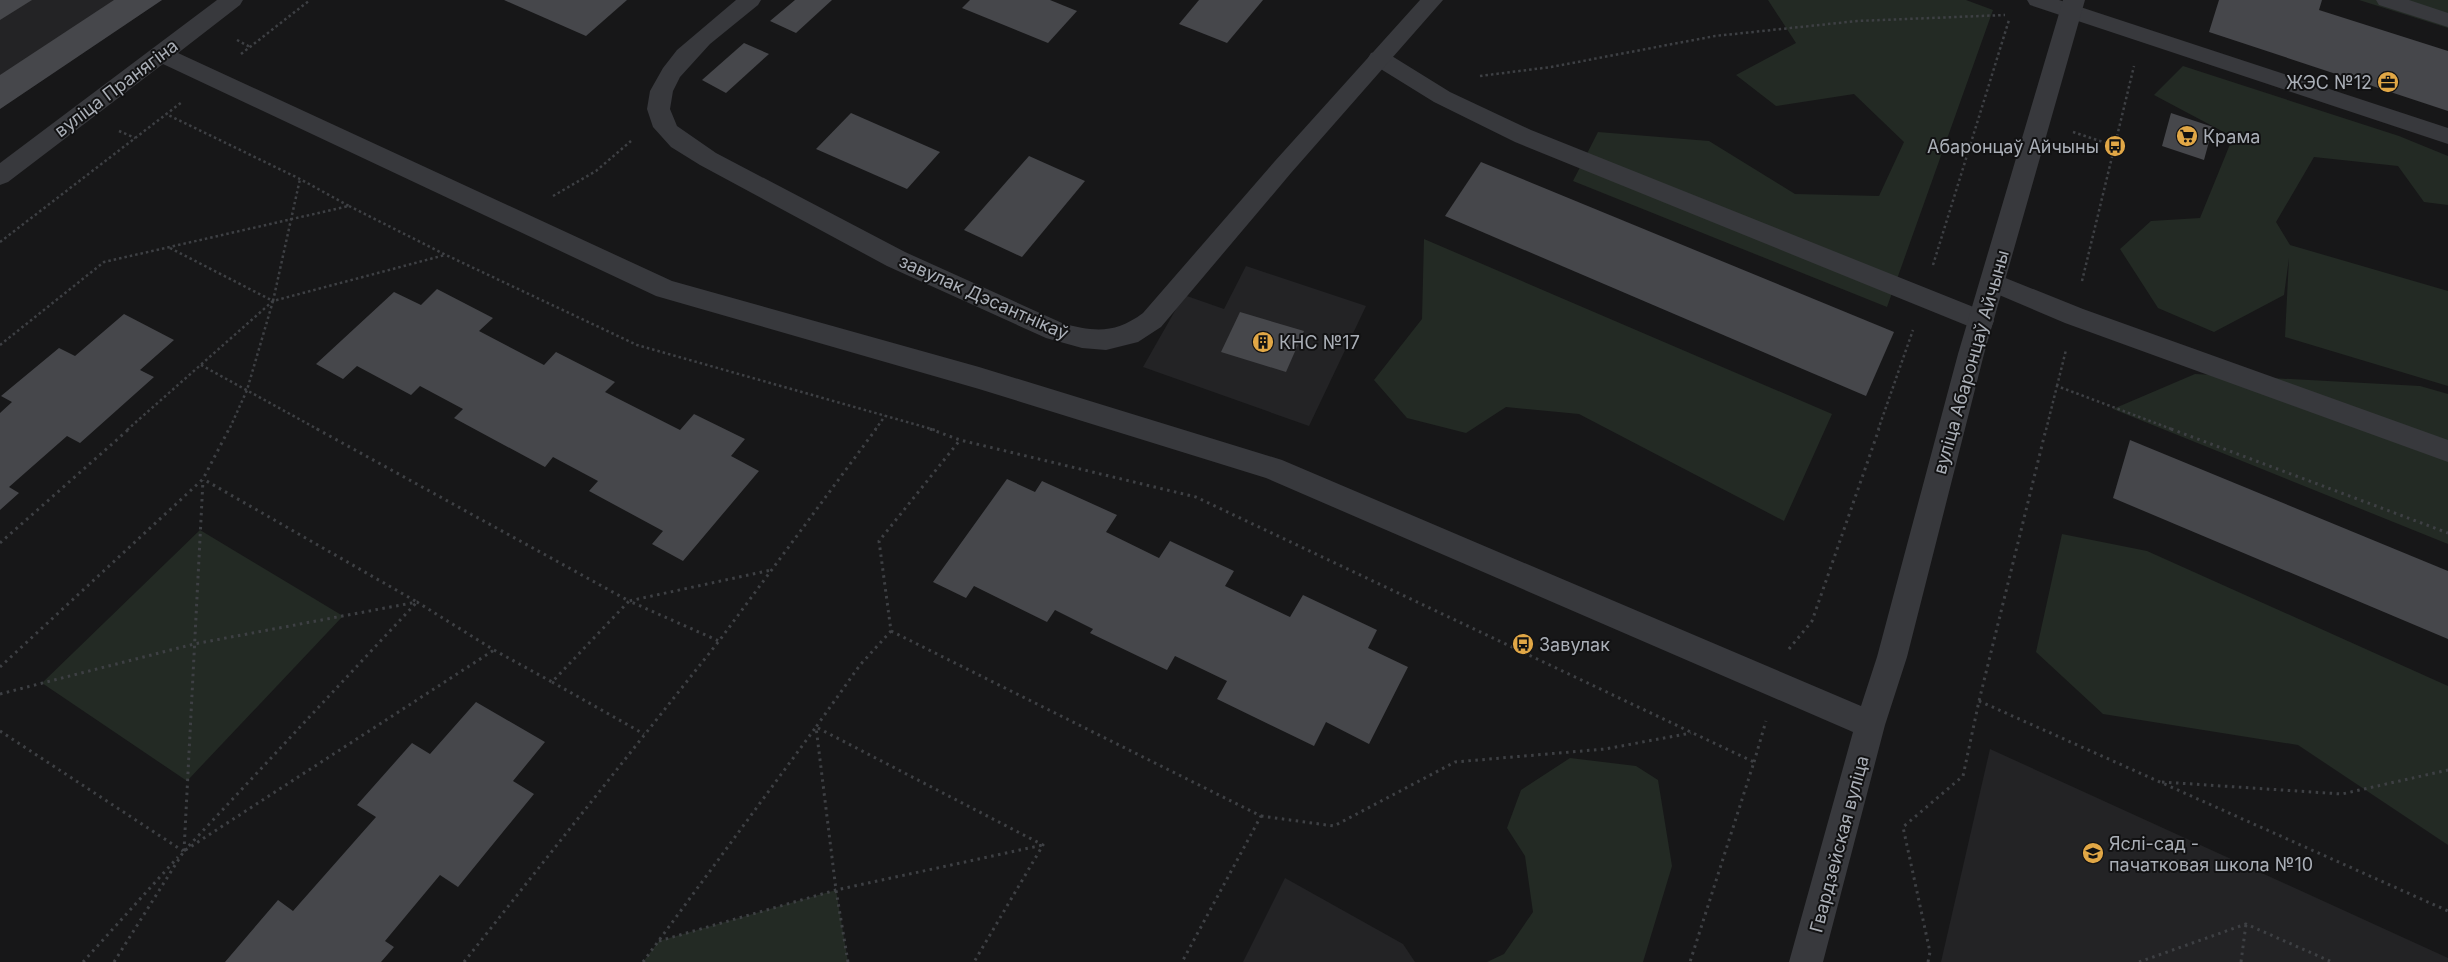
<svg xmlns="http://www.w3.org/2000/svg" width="2448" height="962" font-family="Inter,sans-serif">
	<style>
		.built { fill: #232325 }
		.green { fill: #232a24 }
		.building { fill: #46474b }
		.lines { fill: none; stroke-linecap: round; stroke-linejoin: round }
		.path-far1 { stroke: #3e4044; stroke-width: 2.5; stroke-dasharray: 2.5 3; stroke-linecap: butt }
		.path { stroke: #3e4044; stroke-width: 3; stroke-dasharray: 2.5 4.5; stroke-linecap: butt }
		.service { fill: #38393d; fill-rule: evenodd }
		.minor { fill: #38393d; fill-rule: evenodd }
		.labels { text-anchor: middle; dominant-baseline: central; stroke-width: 4; stroke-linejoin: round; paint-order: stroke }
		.poi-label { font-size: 18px; fill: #aaafb7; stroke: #121213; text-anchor: start }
		.street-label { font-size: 18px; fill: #aaafb7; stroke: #121213 }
	</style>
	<rect width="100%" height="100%" fill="#171718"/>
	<g class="built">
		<path d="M0,0H162L0,109Z"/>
		<path d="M1246,266L1366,306L1309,426L1143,367L1184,295L1224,309Z"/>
		<path d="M1990,749L2448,958V962H1941Z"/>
		<path d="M1285,878L1403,944L1415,962H1243Z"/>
	</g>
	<g class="green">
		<path d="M1768,0H1966L1993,10L1887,307L1573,181L1598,132L1709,141L1795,194L1879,196L1904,142L1854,94L1776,106L1736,75L1796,43Z"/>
		<path d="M2359,0H2448V28Z"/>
		<path d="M2183,66L2399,136L2448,156V205L2424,202L2398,166L2314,157L2276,222L2290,245L2448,291V386L2285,337L2289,258L2284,295L2214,332L2158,308L2120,249L2151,221L2200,218L2233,137L2154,95Z"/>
		<path d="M1424,239L1832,414L1784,521L1579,414L1506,407L1466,433L1407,418L1374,380L1422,319Z"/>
		<path d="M2195,374L2420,386L2448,394V544L2113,409Z"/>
		<path d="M200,530L343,616L187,781L42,683Z"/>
		<path d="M2062,534L2147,551L2448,686V845L2298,745L2103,714L2036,652Z"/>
		<path d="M1570,758L1636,766L1658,780L1672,866L1643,962H1487L1504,954L1533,912L1525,856L1507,828L1521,790Z"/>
		<path d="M836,890L848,962H643L659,941Z"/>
	</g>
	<g class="building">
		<path d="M0,0H32L0,20Z"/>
		<path d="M114,0H162L0,109V75Z"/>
		<path d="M504,0H627L586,36Z"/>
		<path d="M795,0H832L796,33L770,21Z"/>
		<path d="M970,0H1050L1077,11L1048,43L962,8Z"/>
		<path d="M1199,0H1263L1227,43L1179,24Z"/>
		<path d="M2219,0H2322L2319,10L2448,51V111L2209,32Z"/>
		<path d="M744,43L769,54L726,93L702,80Z"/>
		<path d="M851,113L940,152L907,189L816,149Z"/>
		<path d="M2171,113L2213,127L2204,160L2162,146Z"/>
		<path d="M1029,156L1085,181L1022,257L964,230Z"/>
		<path d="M1481,162L1894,332L1866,396L1445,216Z"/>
		<path d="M437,289L493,318L479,331L544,365L556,352L615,382L605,392L680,430L694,414L745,439L731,456L759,471L683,561L652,544L663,531L589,491L598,481L553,457L545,467L454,418L463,409L420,386L411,395L357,366L343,379L316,364L394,292L421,305Z"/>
		<path d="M1240,312L1304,331L1286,372L1221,352Z"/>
		<path d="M124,314L174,340L140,370L154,377L80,443L67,436L9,487L19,493L0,510V413L12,402L1,396L59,348L75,356Z"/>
		<path d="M2130,440L2448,571V639L2113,498Z"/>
		<path d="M1007,479L1035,492L1042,481L1117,515L1106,532L1159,558L1170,541L1234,571L1225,586L1290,617L1303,595L1377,630L1368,648L1408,667L1369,744L1326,722L1314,746L1217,699L1227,681L1175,656L1167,670L1090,633L1093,629L1055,610L1047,622L974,586L966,598L933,582Z"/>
		<path d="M476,702L545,742L513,781L534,794L458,887L440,875L385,941L394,947L381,962H225L278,900L293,911L376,817L357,805L412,743L430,754Z"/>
	</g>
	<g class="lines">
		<g class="path-far1">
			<path d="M237,40L250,47"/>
			<path d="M241,54L310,0"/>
			<path d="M1480,76L1551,67L1715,36L1857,21L2005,15"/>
			<path d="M119,131L135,138"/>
			<path d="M2073,132L2115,146"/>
			<path d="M553,196L596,171L631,141"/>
			<path d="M349,206L446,255L637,345L935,430"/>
			<path d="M0,242L182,102"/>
			<path d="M170,248L273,301L247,390L229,430"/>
			<path d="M1933,265L2009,20"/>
			<path d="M2082,281L2134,66"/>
			<path d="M273,301L300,179"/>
			<path d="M0,345L104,262L349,206L300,179L166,114"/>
			<path d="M201,365L319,430"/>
			<path d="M2057,386L2066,350"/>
			<path d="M127,430L273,301L445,255"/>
			<path d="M875,430L885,416"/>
			<path d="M1878,430L1913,330"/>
			<path d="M2046,430L2057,386L2174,430"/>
		</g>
		<g class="path">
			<path d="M317,429L629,601L771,570"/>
			<path d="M930,429L960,440L1196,497L1754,762L1690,962"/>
			<path d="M2171,429L2448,533"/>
			<path d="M0,543L129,429"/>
			<path d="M891,631L1261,816L1182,962"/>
			<path d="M1789,649L1812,621L1879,429"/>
			<path d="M0,667L203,479L229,429"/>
			<path d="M552,682L644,734"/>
			<path d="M0,694L194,644L417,602L494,650L552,682L629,601L719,641"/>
			<path d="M1979,701L2448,911"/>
			<path d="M0,731L183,851"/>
			<path d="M1754,762L1766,721"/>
			<path d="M2162,782L2342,794L2448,770"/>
			<path d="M1261,816L1334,826L1455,762L1605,749L1691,733"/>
			<path d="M184,851L417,602L203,479"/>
			<path d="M184,851L203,480"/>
			<path d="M659,941L836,890L1043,845"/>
			<path d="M83,962L178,857"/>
			<path d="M114,962L184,851L494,650"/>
			<path d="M464,962L719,641L876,429"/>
			<path d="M643,962L816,727L1043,845L974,962"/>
			<path d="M848,962L836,890L816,727L860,665L891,631L879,541L960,440"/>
			<path d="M1928,962L1930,952L1903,827L1963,776L1979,701L2046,429"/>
			<path d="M2139,962L2246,924L2332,962"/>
			<path d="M2241,962L2246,924"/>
		</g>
		<g class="service">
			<path d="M2027,0H2059L2448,128V144L2030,5Z"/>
			<path d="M2376,0H2409L2448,13V27L2379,5Z"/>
			<path d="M1379,51L1387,53L1450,92L1531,130L1991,314L1994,321L1991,328L1982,331L1973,328L1515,142L1434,102L1371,63L1368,58L1371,53Z"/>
			<path d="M1993,273L2083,309L2448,440V462L2065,323L1985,289L1981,282L1985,275Z"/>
		</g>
		<g class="minor">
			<path d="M217,0H243L240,5L178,53L672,281L979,367L1282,460L1861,706L1877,657L1958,354L2063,0H2085L1984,354L1907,657L1885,725L1823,962H1789L1853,732L1266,478L979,389L656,296L163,64L8,182L0,185V163Z"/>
			<path d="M736,0H761L758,5L710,44L680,77L673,91L670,109L677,126L716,153L905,252L1062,323C1094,332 1115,334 1143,313L1275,161L1420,0H1443L1291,173L1161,327L1138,342L1106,350L1082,348L1046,338L887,266L700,165L671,147L653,127L647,109L650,91L663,68L677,50Z"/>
		</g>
	</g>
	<defs>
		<g id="office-disc" transform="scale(1.125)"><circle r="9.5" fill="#e1a746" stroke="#121213"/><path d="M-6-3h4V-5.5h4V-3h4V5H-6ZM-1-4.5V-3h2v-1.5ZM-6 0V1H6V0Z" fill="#111"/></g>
		<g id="supermarket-disc" transform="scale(1.125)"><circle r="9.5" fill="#e1a746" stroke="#121213"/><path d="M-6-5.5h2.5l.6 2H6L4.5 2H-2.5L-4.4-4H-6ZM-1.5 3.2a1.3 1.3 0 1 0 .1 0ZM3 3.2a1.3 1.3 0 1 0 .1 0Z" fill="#111"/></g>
		<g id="bus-disc" transform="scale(1.125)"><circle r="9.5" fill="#e1a746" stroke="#121213"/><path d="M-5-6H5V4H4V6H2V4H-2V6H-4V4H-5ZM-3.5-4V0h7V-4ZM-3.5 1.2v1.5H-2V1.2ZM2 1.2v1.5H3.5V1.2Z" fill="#111"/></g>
		<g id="building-disc" transform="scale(1.125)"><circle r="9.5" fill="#e1a746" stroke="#121213"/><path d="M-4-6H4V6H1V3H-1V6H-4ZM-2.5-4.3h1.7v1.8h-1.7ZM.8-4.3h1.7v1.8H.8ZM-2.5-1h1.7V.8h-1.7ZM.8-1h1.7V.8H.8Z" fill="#111"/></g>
		<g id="school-disc" transform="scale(1.125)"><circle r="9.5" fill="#e1a746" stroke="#121213"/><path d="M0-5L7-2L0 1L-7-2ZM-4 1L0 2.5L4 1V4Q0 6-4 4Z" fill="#111"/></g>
	</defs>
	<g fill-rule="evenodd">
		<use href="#office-disc" x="2388" y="82"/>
		<use href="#supermarket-disc" x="2187" y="136"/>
		<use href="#bus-disc" x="2115" y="146"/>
		<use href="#building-disc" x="1263" y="342"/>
		<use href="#bus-disc" x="1523" y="644"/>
		<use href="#school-disc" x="2093" y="853"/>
	</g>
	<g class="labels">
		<g class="poi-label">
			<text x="2372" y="82" text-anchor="end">ЖЭС №12</text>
			<text x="2203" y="136">Крама</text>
			<text x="2099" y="146" text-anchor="end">Абаронцаў Айчыны</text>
			<text x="1279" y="342">КНС №17</text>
			<text x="1539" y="644">Завулак</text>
			<text x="2109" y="843">Яслі-сад -<tspan x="2109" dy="21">пачатковая школа №10</tspan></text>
		</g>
		<g class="street-label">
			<text transform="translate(116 88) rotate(-37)">вуліца Пранягіна</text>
			<text transform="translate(984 297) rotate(24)">завулак Дэсантнікаў</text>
			<text transform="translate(1971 362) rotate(-74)">вуліца Абаронцаў Айчыны</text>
			<text transform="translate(1839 844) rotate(-75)">Гвардзейская вуліца</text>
		</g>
	</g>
</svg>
